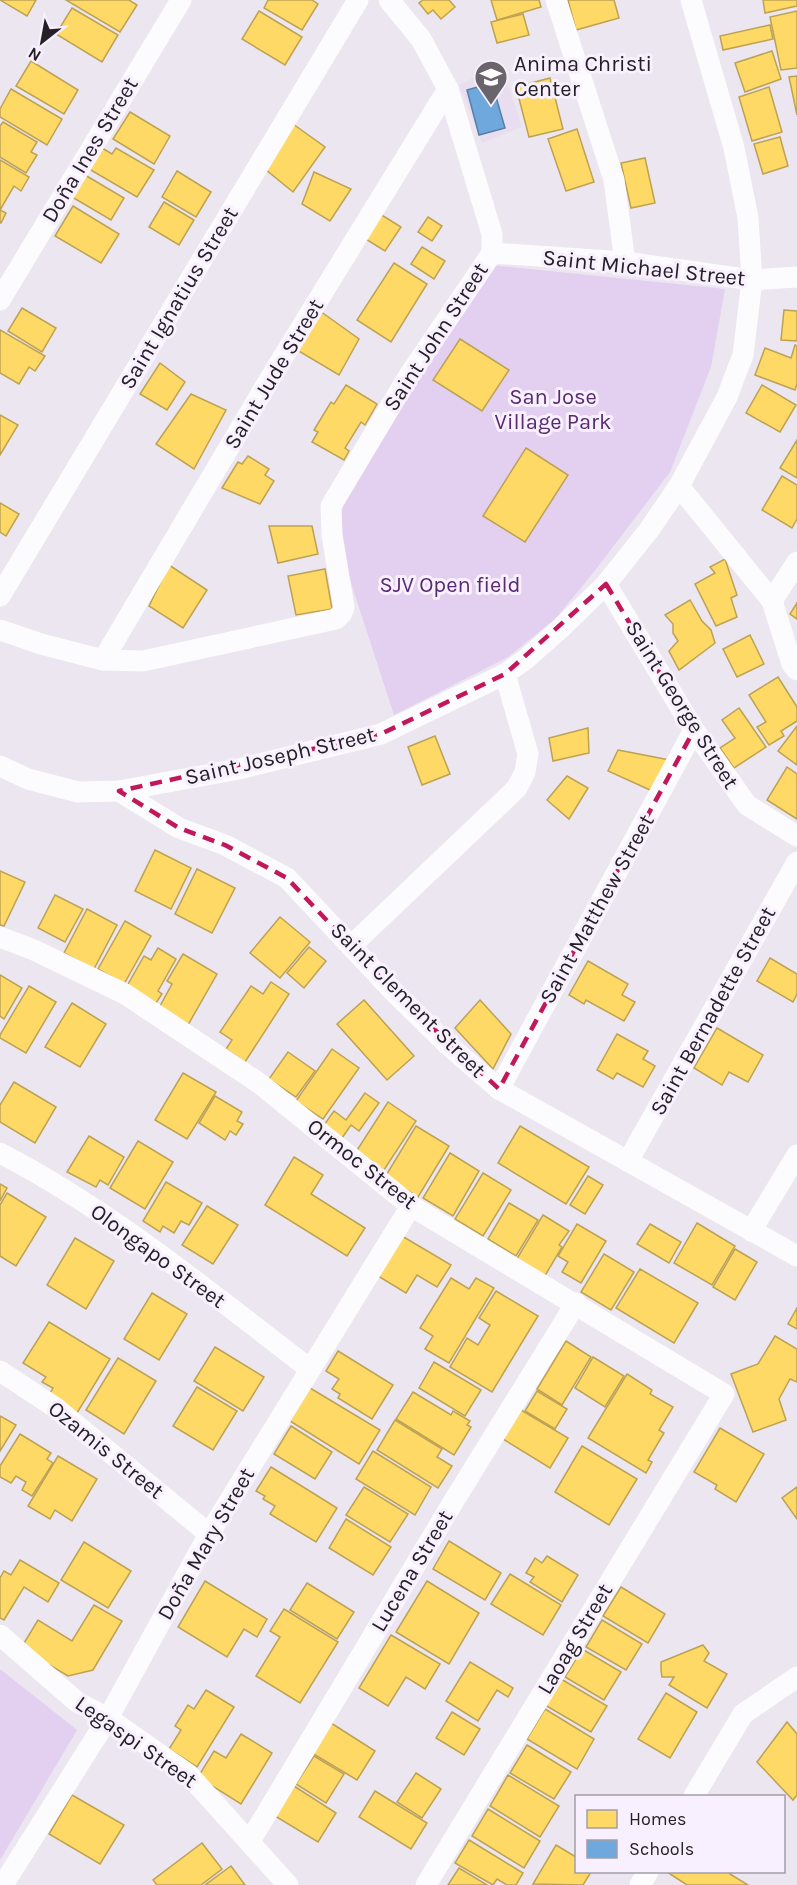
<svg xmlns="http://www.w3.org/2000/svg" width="797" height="1885" font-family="Karla,sans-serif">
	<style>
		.built { fill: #e8deef }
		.green { fill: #e3cfef }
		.homes { fill: #ffd966; stroke: #bda253; stroke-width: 1.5 }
		.schools { fill: #6fa8dc; stroke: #587fa5; stroke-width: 1.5 }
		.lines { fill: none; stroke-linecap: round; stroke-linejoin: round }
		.minor { stroke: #fcfbfd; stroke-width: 21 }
		.marked { fill: none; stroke: #c2185b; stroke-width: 4.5; stroke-dasharray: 12 8; stroke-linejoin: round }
		.labels { text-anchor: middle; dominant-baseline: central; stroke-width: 6; stroke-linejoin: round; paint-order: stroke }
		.poi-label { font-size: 22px; fill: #242026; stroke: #f8f0fe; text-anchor: start }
		.street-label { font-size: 22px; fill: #242026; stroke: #f8f0fe }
		.park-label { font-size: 22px; fill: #582a6f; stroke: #f8f0fe }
	</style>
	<rect width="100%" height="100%" fill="#ebe6ef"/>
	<path class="built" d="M501,64L522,127L482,143L459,85Z"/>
	<g class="green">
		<path d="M490,265L725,289L711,367L670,472L593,573L555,619L508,657L394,715C385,687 376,660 367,632C357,598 331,536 344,503L409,391Z"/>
		<path d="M0,1669L77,1730L0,1860Z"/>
	</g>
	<g class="homes">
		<path d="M0,0H36L27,16Z"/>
		<path d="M66,0H129L137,5L120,32Z"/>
		<path d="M268,0H312L318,4L302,30L264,8Z"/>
		<path d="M423,0H449L455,7L441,19L433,10L428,14L419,3Z"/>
		<path d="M491,0H539L541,7L497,20Z"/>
		<path d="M568,0H614L619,18L576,30Z"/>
		<path d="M763,0H797V6L765,13Z"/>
		<path d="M72,8L118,35L102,62L56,34Z"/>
		<path d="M259,11L302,37L285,65L242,39Z"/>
		<path d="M797,11V68L781,70L770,17Z"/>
		<path d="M523,14L529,35L497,43L491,22Z"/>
		<path d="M770,25L773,39L723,50L720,36Z"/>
		<path d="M772,51L781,79L745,92L735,63Z"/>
		<path d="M31,61L78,90L64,114L16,86Z"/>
		<path d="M797,76V115L789,77Z"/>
		<path d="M550,78L563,129L529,137L516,87Z"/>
		<path d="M769,87L782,132L752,141L739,97Z"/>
		<path d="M11,89L62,119L47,145L0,117V109Z"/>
		<path d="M130,112L170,136L154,164L113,139Z"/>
		<path d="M3,122L37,142L31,152L37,155L26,173L0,157V126Z"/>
		<path d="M293,124L325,147L293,192L265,169Z"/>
		<path d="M577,129L594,182L566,191L548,139Z"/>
		<path d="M780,137L788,166L763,174L754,144Z"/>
		<path d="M102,148L112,154L116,148L154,170L137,197L89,169Z"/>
		<path d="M645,158L655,203L631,208L621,163Z"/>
		<path d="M0,160L29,177L21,191L14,186L0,210L6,213L1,223H0Z"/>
		<path d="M177,171L211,192L196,217L162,197Z"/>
		<path d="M314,172L351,189L330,221L302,204Z"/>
		<path d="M85,175L124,198L111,220L72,197Z"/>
		<path d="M164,202L194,220L179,245L149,227Z"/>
		<path d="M73,206L119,234L101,263L55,236Z"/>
		<path d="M380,214L401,227L385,251L364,238Z"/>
		<path d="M428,217L442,226L432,241L418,232Z"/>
		<path d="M422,247L445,261L434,279L411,264Z"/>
		<path d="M394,263L427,284L391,342L357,320Z"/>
		<path d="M22,308L56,328L42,352L8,331Z"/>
		<path d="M784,310L797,311V341L781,340Z"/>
		<path d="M320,311L359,339L339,375L297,350Z"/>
		<path d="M0,330L45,356L35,371L29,367L19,384L0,373Z"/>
		<path d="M460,339L509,370L482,411L433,380Z"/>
		<path d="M795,345L797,346V384L795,390L755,375L765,348L791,358Z"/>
		<path d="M160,363L185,382L167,410L140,394Z"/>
		<path d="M346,385L377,404L365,425L361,422L345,448L349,451L344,460L312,442L318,432L314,430L331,402L334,404Z"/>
		<path d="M762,385L796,405L780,432L746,413Z"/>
		<path d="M191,394L226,410L194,469L156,444Z"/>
		<path d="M0,415L18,425L0,455Z"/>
		<path d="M797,440V478L780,468Z"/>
		<path d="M526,448L568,475L525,542L483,516Z"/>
		<path d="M248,456L269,469L265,475L274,481L260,504L222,488L238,462L242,464Z"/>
		<path d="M782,476L797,485V519L792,528L762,510Z"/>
		<path d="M0,503L19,514L6,536L0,532Z"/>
		<path d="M269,526H312L318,554L278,563Z"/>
		<path d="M725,559L737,595L731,598L737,617L716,626L695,584L715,573L710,567Z"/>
		<path d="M169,565L207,590L183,628L149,606Z"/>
		<path d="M325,569L332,609L296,615L288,576Z"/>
		<path d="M690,600L702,621L711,630L715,643L679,670L669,651L678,641L673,633V624L665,615Z"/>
		<path d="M797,603V619L790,614Z"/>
		<path d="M750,635L764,664L737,677L723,649Z"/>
		<path d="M778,677L797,707V721L781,731L784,736L769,745L757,727L766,722L749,695Z"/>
		<path d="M739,708L766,747L734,768L720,748L735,738L722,720Z"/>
		<path d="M797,726V765L778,751Z"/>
		<path d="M588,728L589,753L553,761L549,738Z"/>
		<path d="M435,736L450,774L422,785L408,747Z"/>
		<path d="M618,750L670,760L650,790L608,771Z"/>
		<path d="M787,767L797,774V819L767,800Z"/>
		<path d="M567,776L588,788L569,819L547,800Z"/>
		<path d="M155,850L191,868L171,909L135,891Z"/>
		<path d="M197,869L235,888L212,933L175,914Z"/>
		<path d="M0,871L25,882L4,926L0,925Z"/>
		<path d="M55,895L83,909L65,942L38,928Z"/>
		<path d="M87,909L117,925L94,969L64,953Z"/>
		<path d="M280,917L310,942L280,978L250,953Z"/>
		<path d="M125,921L151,936L124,984L98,969Z"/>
		<path d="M309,947L326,961L304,988L287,973Z"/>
		<path d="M158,948L176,959L158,991L162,994L156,1003L127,986L144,956L151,960Z"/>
		<path d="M183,954L217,974L188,1025L159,1008L172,984L167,981Z"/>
		<path d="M770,958L797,974V994L793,1002L757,981Z"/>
		<path d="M588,961L628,984L622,995L635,1002L624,1021L586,1000L584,1004L569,995Z"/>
		<path d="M0,975L22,988L4,1019L0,1016Z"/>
		<path d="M271,982L289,994L245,1062L226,1049L232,1040L220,1032L251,986L263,994Z"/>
		<path d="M29,986L56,1002L26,1053L0,1038V1035Z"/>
		<path d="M364,1000L414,1056L387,1080L337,1024Z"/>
		<path d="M480,1000L511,1034L493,1069L455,1028Z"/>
		<path d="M72,1003L106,1024L80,1067L45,1047Z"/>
		<path d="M717,1028L763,1055L748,1082L729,1072L722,1085L694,1068Z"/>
		<path d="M617,1034L648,1051L643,1059L655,1066L643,1087L617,1073L613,1079L597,1070Z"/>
		<path d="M332,1049L359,1068L323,1119L296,1101Z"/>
		<path d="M288,1052L315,1071L296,1097L269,1079Z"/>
		<path d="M183,1073L216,1092L187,1139L155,1120Z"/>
		<path d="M14,1082L56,1107L35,1143L0,1122V1105Z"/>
		<path d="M365,1093L379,1103L359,1131L351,1125L342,1138L324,1125L334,1111L346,1120Z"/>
		<path d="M215,1096L242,1112L237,1121L243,1124L236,1135L230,1131L225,1140L199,1123Z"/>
		<path d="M388,1102L416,1121L382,1173L354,1155Z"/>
		<path d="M416,1126L449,1146L418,1197L385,1177Z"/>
		<path d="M520,1126L589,1167L566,1204L498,1163Z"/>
		<path d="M89,1136L124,1157L108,1185L100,1180L96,1187L67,1172Z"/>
		<path d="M138,1141L173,1162L145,1209L110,1188Z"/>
		<path d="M450,1153L479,1171L453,1216L423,1198Z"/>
		<path d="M294,1157L323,1175L311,1194L365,1228L347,1256L265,1205Z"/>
		<path d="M483,1173L511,1190L483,1236L455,1219Z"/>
		<path d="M588,1176L603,1185L585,1214L570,1205Z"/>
		<path d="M166,1182L202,1203L189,1225L181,1221L174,1233L163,1226L160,1232L143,1221Z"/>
		<path d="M0,1184L7,1188L0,1201Z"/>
		<path d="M7,1193L46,1217L16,1266L0,1256V1205Z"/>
		<path d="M509,1203L538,1220L516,1256L488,1239Z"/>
		<path d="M207,1206L238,1225L213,1264L182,1245Z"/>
		<path d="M543,1215L569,1231L559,1245L562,1247L543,1279L515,1262Z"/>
		<path d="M697,1223L735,1246L712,1285L674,1263Z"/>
		<path d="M577,1224L606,1241L581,1283L562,1272L568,1262L558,1256Z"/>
		<path d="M650,1224L681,1242L669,1263L637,1244Z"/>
		<path d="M402,1236L451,1265L437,1287L417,1275L406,1293L378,1276Z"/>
		<path d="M75,1238L114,1261L86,1309L47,1285Z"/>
		<path d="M735,1249L757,1262L735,1300L713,1287Z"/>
		<path d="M604,1254L634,1272L611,1310L581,1292Z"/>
		<path d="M640,1269L698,1303L674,1343L616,1308Z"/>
		<path d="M451,1278L469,1289L476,1278L494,1288L449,1363L425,1349L433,1336L420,1328Z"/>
		<path d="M496,1291L538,1316L492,1392L450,1367L467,1338L478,1345L490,1325L479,1318Z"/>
		<path d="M152,1293L187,1314L159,1360L124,1339Z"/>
		<path d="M797,1308V1329L788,1324Z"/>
		<path d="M49,1322L110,1359L77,1413L49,1395L53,1388L42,1382L46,1377L23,1363Z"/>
		<path d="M775,1336L797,1349V1382L790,1379L779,1399L786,1420L753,1432L731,1374L758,1364Z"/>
		<path d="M566,1341L591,1357L562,1405L537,1389Z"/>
		<path d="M215,1347L264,1377L243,1411L194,1381Z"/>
		<path d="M338,1351L393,1385L372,1419L338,1398L340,1394L332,1389L339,1379L326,1371Z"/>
		<path d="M593,1357L624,1376L605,1407L575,1388Z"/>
		<path d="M118,1358L156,1381L124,1434L86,1410Z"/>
		<path d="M434,1362L481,1390L465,1416L419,1388Z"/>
		<path d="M627,1374L652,1390L650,1394L673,1407L659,1430L664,1433L648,1460L652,1462L646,1473L588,1438Z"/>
		<path d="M197,1387L237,1411L213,1450L173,1426Z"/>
		<path d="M310,1388L380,1430L359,1464L290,1421Z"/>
		<path d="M537,1391L567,1409L555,1429L525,1411Z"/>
		<path d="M413,1392L451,1415L453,1411L470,1421L467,1425L471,1427L454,1455L396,1419Z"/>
		<path d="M521,1410L568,1438L550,1468L503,1439Z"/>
		<path d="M0,1416L16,1425L0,1451Z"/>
		<path d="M395,1420L442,1449L437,1457L452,1466L438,1488L377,1450Z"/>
		<path d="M291,1426L332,1452L315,1479L274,1454Z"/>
		<path d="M720,1428L764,1454L736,1502L715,1489L717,1485L694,1472Z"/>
		<path d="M20,1434L51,1453L47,1459L53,1463L32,1496L22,1490L26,1482L16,1476L11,1483L0,1477V1466Z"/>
		<path d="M582,1446L637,1479L609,1525L555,1492Z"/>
		<path d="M373,1451L431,1487L415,1515L356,1479Z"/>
		<path d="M58,1456L97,1479L72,1521L55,1510L50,1519L28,1506Z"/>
		<path d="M271,1467L337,1508L316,1542L270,1514L275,1506L263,1499L265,1496L256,1491Z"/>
		<path d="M364,1487L408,1514L390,1542L346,1515Z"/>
		<path d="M797,1487V1519L782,1498Z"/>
		<path d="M346,1519L391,1547L373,1575L329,1548Z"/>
		<path d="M449,1541L501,1573L485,1600L433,1569Z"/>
		<path d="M84,1542L131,1571L108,1608L61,1580Z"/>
		<path d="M547,1556L578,1575L562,1602L530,1582L534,1577L526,1573L535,1558L542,1563Z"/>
		<path d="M20,1560L59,1583L48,1602L24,1587L4,1620L0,1618V1578L4,1571L11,1575Z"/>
		<path d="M510,1574L561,1605L543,1635L491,1604Z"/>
		<path d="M205,1581L267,1619L257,1637L244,1629L227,1657L178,1627Z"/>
		<path d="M427,1581L479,1613L449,1664L396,1632Z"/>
		<path d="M307,1583L354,1612L337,1639L290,1610Z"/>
		<path d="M621,1587L665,1614L648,1643L603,1616Z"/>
		<path d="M94,1605L122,1621L93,1670L68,1676L21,1648L38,1620L72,1641Z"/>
		<path d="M284,1609L338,1642L300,1703L256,1676L280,1637L270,1631Z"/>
		<path d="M602,1620L642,1644L626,1670L586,1647Z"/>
		<path d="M391,1635L440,1664L425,1689L406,1677L388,1706L359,1688Z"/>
		<path d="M703,1645L709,1653L704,1661L727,1674L707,1708L669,1685L674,1677H662L661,1670V1662Z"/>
		<path d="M582,1649L621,1672L604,1700L565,1677Z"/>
		<path d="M470,1662L513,1688L508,1697L497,1690L478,1721L446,1701Z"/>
		<path d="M561,1679L607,1706L591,1732L545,1705Z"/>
		<path d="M206,1690L234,1707L197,1767L169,1749L181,1730L175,1726L188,1705L194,1709Z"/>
		<path d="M666,1693L697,1712L670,1758L638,1739Z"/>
		<path d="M545,1709L594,1739L577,1769L527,1739Z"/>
		<path d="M452,1712L480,1729L464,1755L436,1738Z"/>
		<path d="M787,1722L797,1734V1795L793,1800L757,1762Z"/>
		<path d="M331,1723L375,1751L357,1780L312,1753Z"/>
		<path d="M241,1734L272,1753L241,1804L198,1777L214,1751L226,1758Z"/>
		<path d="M527,1745L571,1772L554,1799L510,1773Z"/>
		<path d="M314,1756L344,1774L326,1803L296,1784Z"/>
		<path d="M416,1773L441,1789L422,1818L397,1802Z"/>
		<path d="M508,1775L559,1806L540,1837L490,1806Z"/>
		<path d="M294,1786L336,1813L318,1842L275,1816Z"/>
		<path d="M375,1791L427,1823L411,1849L359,1817Z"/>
		<path d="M72,1795L124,1825L100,1864L49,1834Z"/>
		<path d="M488,1809L540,1841L524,1868L472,1836Z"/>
		<path d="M469,1840L523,1873L516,1885H507L497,1879L493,1885L455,1863Z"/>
		<path d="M202,1843L222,1869L201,1885H157L153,1880Z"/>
		<path d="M556,1845L576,1857V1872H591L583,1885L533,1884Z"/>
		<path d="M231,1866L245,1885H205Z"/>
		<path d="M459,1868L487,1885H448Z"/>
		<path d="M667,1872H732L730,1874L748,1885H687Z"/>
	</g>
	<path class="schools" d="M492,83L505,128L479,135L467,90Z"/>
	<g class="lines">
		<g class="minor">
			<path d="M556,0L614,180L625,262"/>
			<path d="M492,253L625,262L752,280L797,277"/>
			<path d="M0,300L181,0"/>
			<path d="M679,486L772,601L792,664L797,670"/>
			<path d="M606,584L694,730L747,805L797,836"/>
			<path d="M0,596L358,0"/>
			<path d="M772,601L797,562"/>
			<path d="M0,630L41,644L103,660L143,661L336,619L342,613L344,607L332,535L331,506L408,377L492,253V234L448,89L421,39L389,0"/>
			<path d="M103,660L272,375L448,89"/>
			<path d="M0,766L28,779L78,792L119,791L239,769L381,734L505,674L526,659L561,628L606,584L649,530L679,486L727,397L743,355L752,280L748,218L734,148L691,0"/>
			<path d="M119,791L179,828L225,845L287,878L394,992L447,1044L499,1089L797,1256"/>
			<path d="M0,937L34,950L125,994L259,1083L411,1206L724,1394L426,1885"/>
			<path d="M352,945L517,788L525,772L528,754L505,674"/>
			<path d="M499,1089L694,730"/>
			<path d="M0,1153C112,1211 210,1293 310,1369"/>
			<path d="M628,1161L797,862"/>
			<path d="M751,1231L797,1155"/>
			<path d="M0,1371L56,1408L209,1534"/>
			<path d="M0,1635L77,1702L108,1718L188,1774L288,1885"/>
			<path d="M694,1796L743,1714L797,1677"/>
			<path d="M250,1841L455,1499L576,1303"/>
			<path d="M3,1885L108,1718L209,1534L411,1206"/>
			<path d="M640,1885L648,1872"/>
		</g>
	</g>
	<path class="marked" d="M606,584L694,730L499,1089L394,992L287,878L225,845L179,828L119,791L381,734L505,674Z"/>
	<defs>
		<g id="school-pin" transform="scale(1.725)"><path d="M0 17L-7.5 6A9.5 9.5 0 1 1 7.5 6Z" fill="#6a656c" stroke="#f8f0fe"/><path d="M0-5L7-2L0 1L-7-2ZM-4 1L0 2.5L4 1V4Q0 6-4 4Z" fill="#fff"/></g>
	</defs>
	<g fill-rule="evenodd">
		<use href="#school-pin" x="491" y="77"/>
	</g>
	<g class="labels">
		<g class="poi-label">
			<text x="514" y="64">Anima Christi<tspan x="514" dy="25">Center</tspan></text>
		</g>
		<g class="street-label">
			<text transform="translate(90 150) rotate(-59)">Doña Ines Street</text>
			<text transform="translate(644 268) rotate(6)">Saint Michael Street</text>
			<text transform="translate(179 298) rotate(-59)">Saint Ignatius Street</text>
			<text transform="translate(436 337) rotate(-57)">Saint John Street</text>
			<text transform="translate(274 374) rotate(-59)">Saint Jude Street</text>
			<text transform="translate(682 705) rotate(58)">Saint George Street</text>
			<text transform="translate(280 756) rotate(-13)">Saint Joseph Street</text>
			<text transform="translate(597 909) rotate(-61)">Saint Matthew Street</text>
			<text transform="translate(408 1000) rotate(45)">Saint Clement Street</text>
			<text transform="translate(713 1011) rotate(-61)">Saint Bernadette Street</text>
			<text transform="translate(362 1164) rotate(38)">Ormoc Street</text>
			<text transform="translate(158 1256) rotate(36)">Olongapo Street</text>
			<text transform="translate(106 1450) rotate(39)">Ozamis Street</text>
			<text transform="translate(206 1544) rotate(-60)">Doña Mary Street</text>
			<text transform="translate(412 1571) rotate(-59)">Lucena Street</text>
			<text transform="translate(575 1639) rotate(-59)">Laoag Street</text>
			<text transform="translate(136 1742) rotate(35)">Legaspi Street</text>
		</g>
		<g class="park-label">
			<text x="553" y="397">San Jose<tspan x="553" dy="25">Village Park</tspan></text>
			<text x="450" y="585">SJV Open field</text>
		</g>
	</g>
	<rect x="575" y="1795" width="210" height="78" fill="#f8f0fe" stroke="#a39da8" stroke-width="1.5"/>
	<rect x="587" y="1810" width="30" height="18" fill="#ffd966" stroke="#a39da8" stroke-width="1.5"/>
	<text x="629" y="1825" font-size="18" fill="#242026">Homes</text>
	<rect x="587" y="1840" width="30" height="18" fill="#6fa8dc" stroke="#a39da8" stroke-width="1.5"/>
	<text x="629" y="1855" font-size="18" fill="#242026">Schools</text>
	<g transform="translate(42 42) rotate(211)" stroke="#f8f0fe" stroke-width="4.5" paint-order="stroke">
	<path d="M0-4.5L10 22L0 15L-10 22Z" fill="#242026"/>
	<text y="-9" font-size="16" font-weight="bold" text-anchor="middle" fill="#242026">N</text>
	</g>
</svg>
